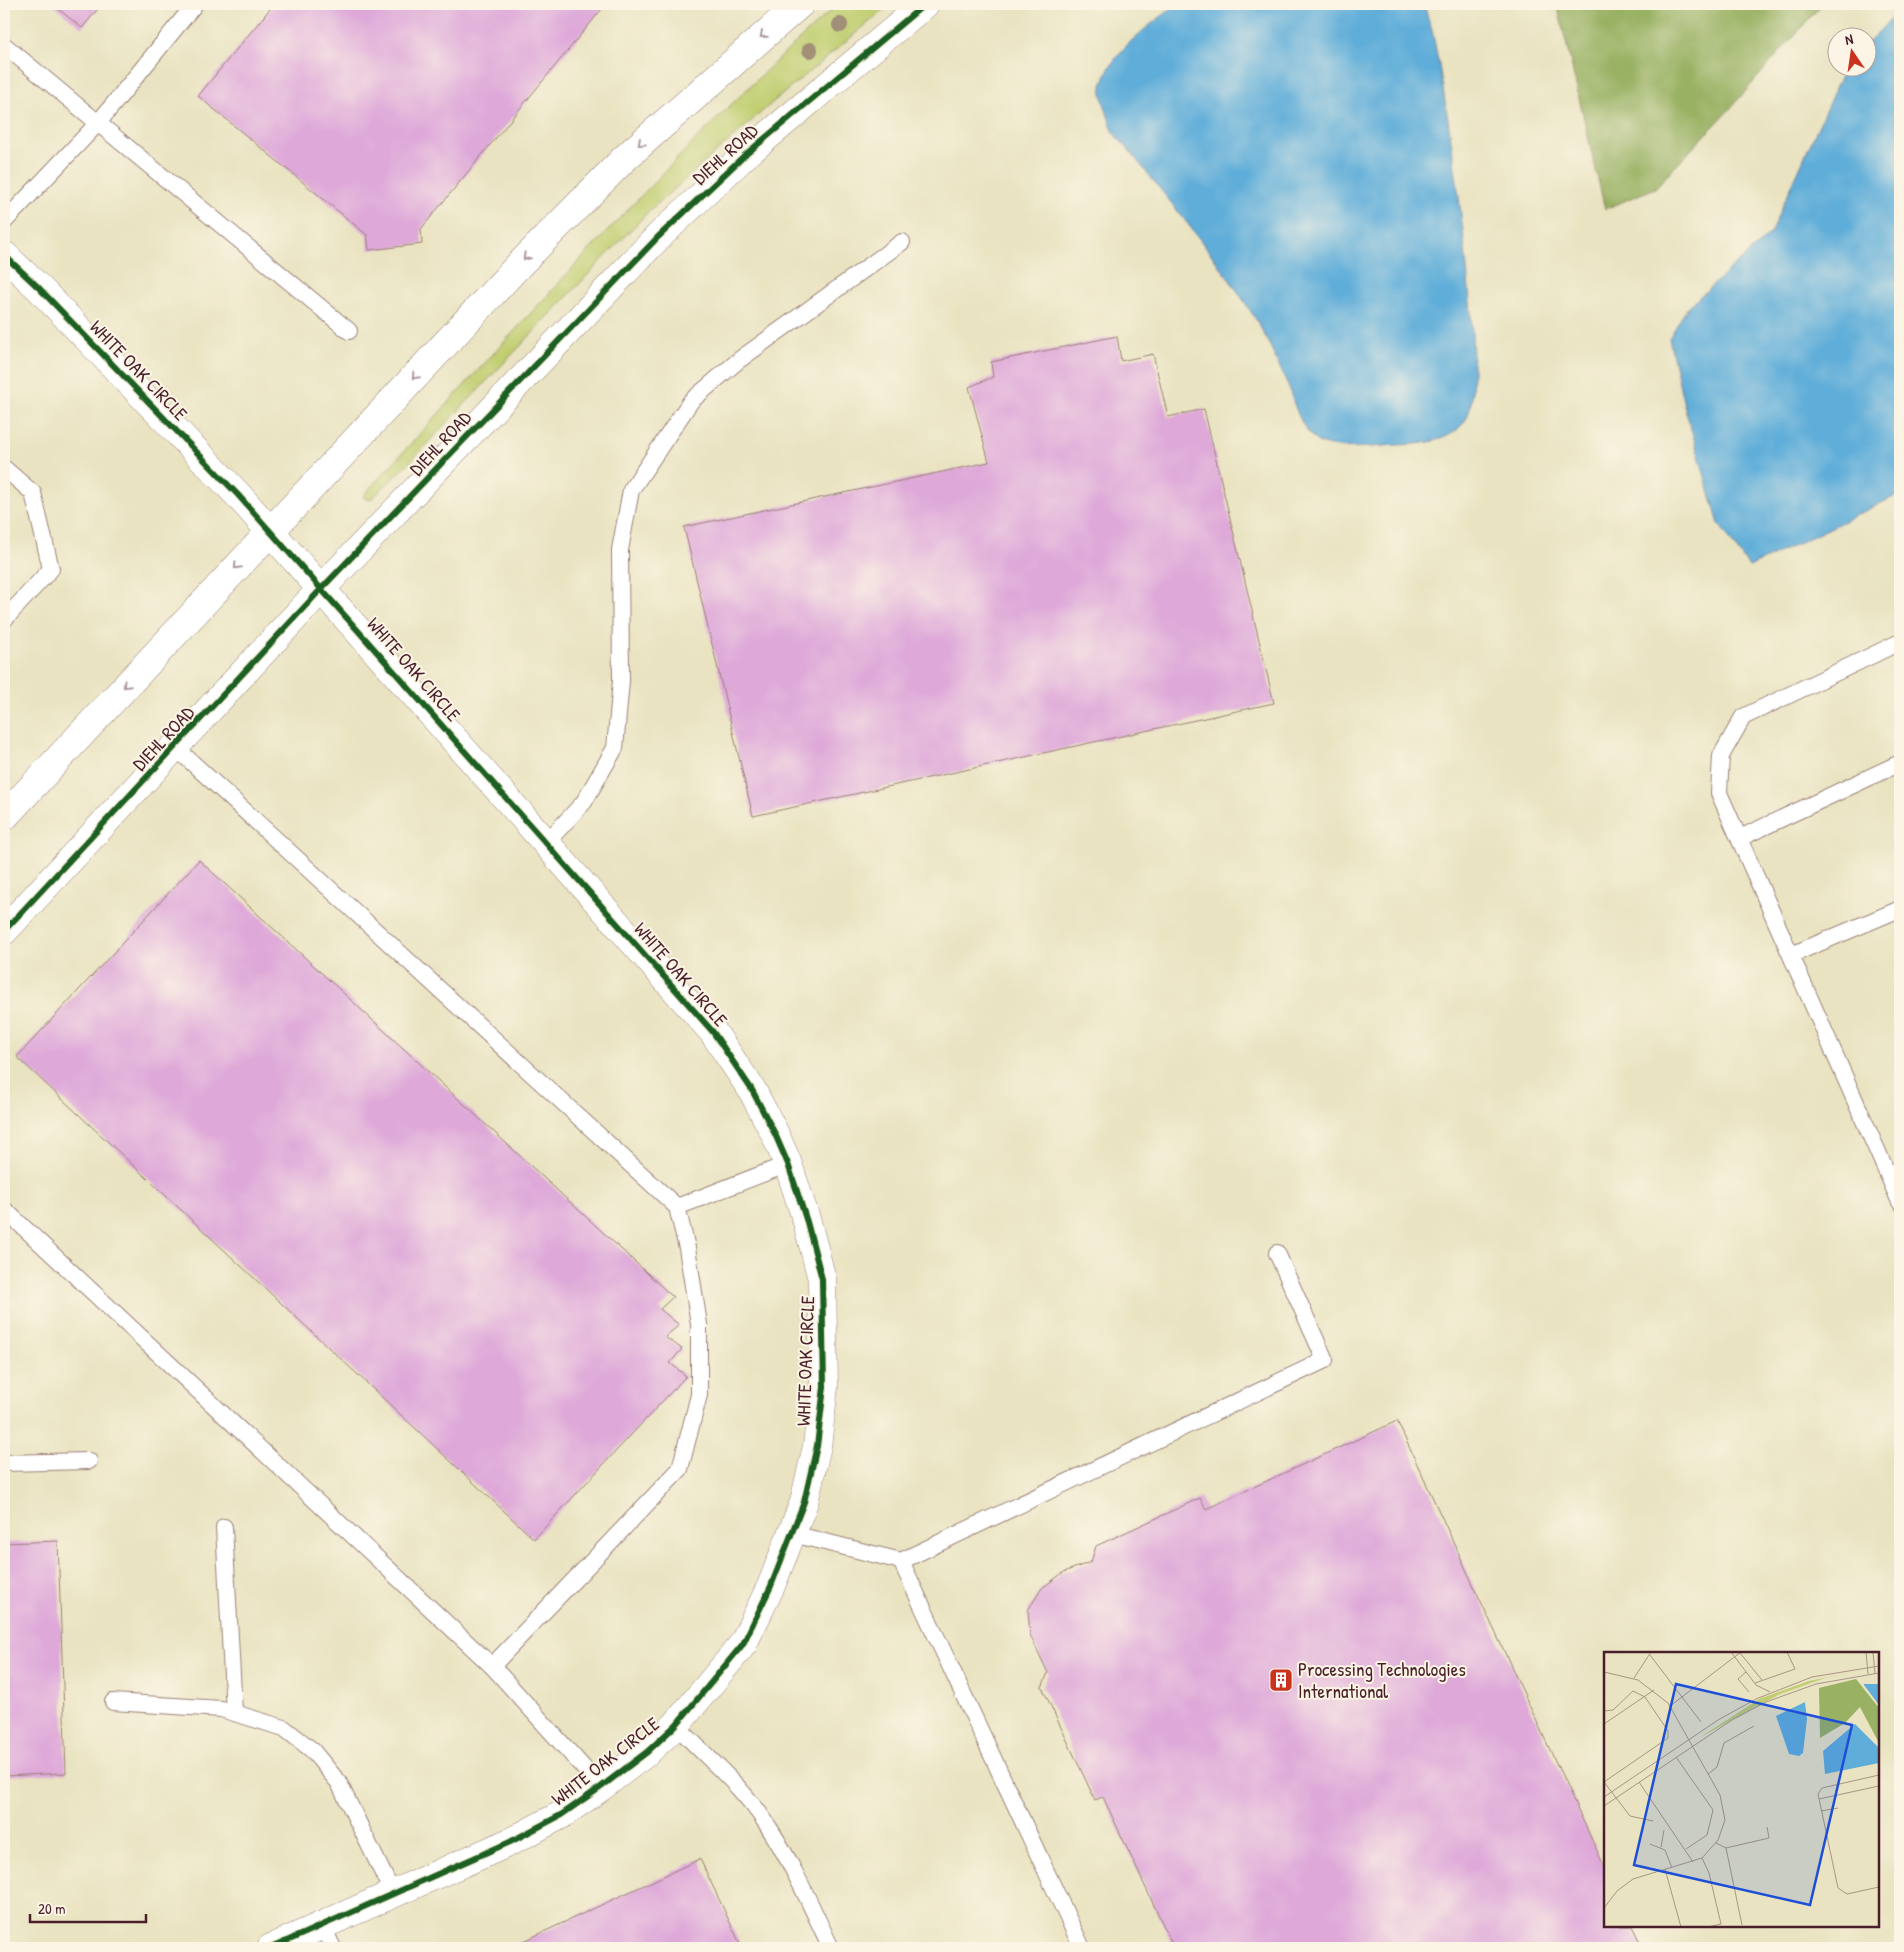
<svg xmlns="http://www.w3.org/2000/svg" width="1904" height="1952" font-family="'Patrick Hand',sans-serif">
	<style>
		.green { fill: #c0ce70; stroke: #85764e }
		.forest { fill: #98b162; stroke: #716846 }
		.water { fill: #5fadd9; stroke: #546682 }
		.building { fill: #dea8d9 }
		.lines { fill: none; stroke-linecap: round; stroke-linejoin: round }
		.service-casing { stroke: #9a8176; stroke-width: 18 }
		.minor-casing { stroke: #9a8176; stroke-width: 29 }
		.tertiary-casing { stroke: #9a8176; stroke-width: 29 }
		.service { stroke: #fff; stroke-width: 16 }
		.minor { stroke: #fff; stroke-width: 28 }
		.tertiary { stroke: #fff; stroke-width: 28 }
		.cycleway-casing { stroke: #fcf5e5; stroke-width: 9 }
		.cycleway { stroke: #1b5e20; stroke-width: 6 }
		.tree { fill: #a28f78 }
		.oneway { stroke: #ae9aa0 }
		.labels { text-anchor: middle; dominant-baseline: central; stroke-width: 4; stroke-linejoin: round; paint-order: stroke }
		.street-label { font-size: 19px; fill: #4a1f2b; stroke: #fcf5e5 }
		.poi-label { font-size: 19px; fill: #4a1f2b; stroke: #fcf5e5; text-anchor: start }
		.inset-road { fill: none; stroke: #a99585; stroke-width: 1 }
		.view { fill: #1d4ed8; fill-opacity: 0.15; stroke: #1d4ed8; stroke-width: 2.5 }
		.inset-edge { fill: none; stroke: #4a1f2b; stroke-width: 2.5 }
	</style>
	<rect width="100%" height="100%" fill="#fcf5e5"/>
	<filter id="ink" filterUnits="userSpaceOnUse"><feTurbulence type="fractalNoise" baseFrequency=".02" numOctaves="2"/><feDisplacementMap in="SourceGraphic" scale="10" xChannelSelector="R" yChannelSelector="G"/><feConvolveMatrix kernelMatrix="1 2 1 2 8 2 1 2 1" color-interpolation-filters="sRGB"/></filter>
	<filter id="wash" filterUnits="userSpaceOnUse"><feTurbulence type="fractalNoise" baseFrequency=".0096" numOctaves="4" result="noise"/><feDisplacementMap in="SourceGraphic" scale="20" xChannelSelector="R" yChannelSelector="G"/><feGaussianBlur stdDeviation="1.12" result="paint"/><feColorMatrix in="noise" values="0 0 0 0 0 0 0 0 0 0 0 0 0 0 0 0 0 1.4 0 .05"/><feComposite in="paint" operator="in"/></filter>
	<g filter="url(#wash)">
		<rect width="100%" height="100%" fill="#e9e3c1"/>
		<path class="green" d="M838,4H891L773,102L647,213L400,472L370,500L363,497L369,489C522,324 671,154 838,4Z"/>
		<path class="forest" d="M1557,4H1822L1728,111L1655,188L1605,209Z"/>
		<g class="water">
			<path d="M1177,4H1424C1427,16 1432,28 1434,40C1446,94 1491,386 1465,421C1450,443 1420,444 1397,445C1377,446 1329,453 1314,439C1298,424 1294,401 1286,381C1276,360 1267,337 1255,318C1217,257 1169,201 1125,145C1113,136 1113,130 1108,116C1105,105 1099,93 1103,82C1114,48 1151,25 1177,4Z"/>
			<path d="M1900,9V494L1749,567L1719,524L1684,405L1669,338L1687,308L1770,234L1844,69L1866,68L1867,44Z"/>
		</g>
		<g id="blocks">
			<g class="building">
				<path d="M52,4H102L82,28Z"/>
				<path d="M274,4H606L421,229L422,244L369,250L367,235L198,96Z"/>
				<path d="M1117,336L1121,361L1153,354L1168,417L1204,409L1274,703L753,816L684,527L989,462L969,387L993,377L991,362Z"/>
				<path d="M199,860L673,1297L660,1309L679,1325L665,1337L682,1349L670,1363L686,1376L534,1539L17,1057Z"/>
				<path d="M1397,1421L1605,1868V1926H1632L1643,1948H1174L1103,1797L1095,1800L1042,1687L1048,1673L1030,1635L1028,1610L1042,1588L1064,1572L1091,1562L1096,1546L1200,1498L1206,1509Z"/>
				<path d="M58,1541L66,1773L4,1776V1543Z"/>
				<path d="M700,1859L742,1948H509Z"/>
			</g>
		</g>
	</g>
	<g filter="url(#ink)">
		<use href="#blocks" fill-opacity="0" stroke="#9a8176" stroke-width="1"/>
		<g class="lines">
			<g class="service-casing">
				<g id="service">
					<path d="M4,45L349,331"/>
					<path d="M4,222L98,123L195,4"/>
					<path d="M4,468L33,493L51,569L4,620"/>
					<path d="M1900,642L1743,717L1721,756L1719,793L1900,1202"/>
					<path d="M175,747L677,1207L687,1248L699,1324V1395L680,1469L492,1666"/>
					<path d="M1740,838L1900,763"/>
					<path d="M546,843L584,802L615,748L621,681L620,550L631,490L691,401L739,360L902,242"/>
					<path d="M1791,955L1900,909"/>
					<path d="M677,1207L788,1164"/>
					<path d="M4,1209L492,1666L601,1787"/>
					<path d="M4,1463L89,1461"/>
					<path d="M224,1527L234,1712"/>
					<path d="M793,1534L901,1561L1082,1948"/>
					<path d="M901,1561L1325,1360L1277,1253"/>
					<path d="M113,1702L221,1709L284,1728L312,1750L339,1783L393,1894"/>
					<path d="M676,1725C706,1757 742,1786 766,1823C792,1862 811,1906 831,1948"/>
					<path d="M322,1925L333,1948"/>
				</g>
			</g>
			<g class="minor-casing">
				<path id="minor" d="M4,255L39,288L238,495L713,1032L752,1090L775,1134L788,1164L807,1222L822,1279L824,1387L817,1446L804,1502L771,1586L743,1644L676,1725L647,1752L601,1787L561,1815L510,1842L271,1948"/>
			</g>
			<g class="tertiary-casing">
				<g id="tertiary">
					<path d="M4,817L518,266L625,158L800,4"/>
					<path d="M4,931L322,588L658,237L745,155L925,4"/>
				</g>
			</g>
			<use href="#service" class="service"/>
			<use href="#minor" class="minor"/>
			<use href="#tertiary" class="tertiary"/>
			<g class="cycleway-casing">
				<g id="cycleway">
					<path d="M4,255L39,288L238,495L713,1032L752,1090L775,1134L788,1164L807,1222L822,1279L824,1387L817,1446L804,1502L771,1586L743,1644L676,1725L647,1752L601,1787L561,1815L510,1842L271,1948"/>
					<path d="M4,931L322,588L658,237L745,155L925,4"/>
				</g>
			</g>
			<use href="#cycleway" class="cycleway"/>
		</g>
		<g class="tree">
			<circle cx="840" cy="25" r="8"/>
			<circle cx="810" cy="50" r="8"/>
		</g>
		<defs><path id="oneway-chevron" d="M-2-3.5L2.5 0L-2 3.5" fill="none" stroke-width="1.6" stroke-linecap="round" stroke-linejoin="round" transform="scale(1.25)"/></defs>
		<g class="oneway">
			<use href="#oneway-chevron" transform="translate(763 35) rotate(140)"/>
			<use href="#oneway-chevron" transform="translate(641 143) rotate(138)"/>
			<use href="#oneway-chevron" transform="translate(526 257) rotate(135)"/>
			<use href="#oneway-chevron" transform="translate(415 376) rotate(133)"/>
			<use href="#oneway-chevron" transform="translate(237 566) rotate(133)"/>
			<use href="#oneway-chevron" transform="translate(126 685) rotate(133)"/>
		</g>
	</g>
	<defs>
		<g id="building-square" transform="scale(1.25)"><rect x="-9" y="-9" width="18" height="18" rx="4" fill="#c8321e" stroke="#fcf5e5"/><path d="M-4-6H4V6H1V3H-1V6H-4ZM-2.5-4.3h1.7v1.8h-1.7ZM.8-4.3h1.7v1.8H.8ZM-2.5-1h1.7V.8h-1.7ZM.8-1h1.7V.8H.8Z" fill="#fff"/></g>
	</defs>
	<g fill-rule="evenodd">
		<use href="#building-square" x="1281" y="1680"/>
	</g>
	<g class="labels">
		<g class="street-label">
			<text transform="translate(725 154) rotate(-42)">DIEHL ROAD</text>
			<text transform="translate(139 370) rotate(46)">WHITE OAK CIRCLE</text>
			<text transform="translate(440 443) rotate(-47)">DIEHL ROAD</text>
			<text transform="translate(414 669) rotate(49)">WHITE OAK CIRCLE</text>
			<text transform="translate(163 738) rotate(-47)">DIEHL ROAD</text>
			<text transform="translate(681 974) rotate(49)">WHITE OAK CIRCLE</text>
			<text transform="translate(805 1361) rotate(-88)">WHITE OAK CIRCLE</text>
			<text transform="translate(605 1761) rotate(-38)">WHITE OAK CIRCLE</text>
		</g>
		<g class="poi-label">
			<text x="1298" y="1669">Processing Technologies<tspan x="1298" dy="22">International</tspan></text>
		</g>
	</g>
	<g transform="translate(1604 1652)">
		<rect width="275" height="275" fill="#e9e3c1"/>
		<path d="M258,18L221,26L176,42L95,86L155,47L205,29Z" fill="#c0ce70"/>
		<path d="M252,27L275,56V91L256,55L241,71L216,86L215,36Z" fill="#98b162"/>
		<path d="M260,32H275V53L260,33ZM201,50L203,67L199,101L195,104L185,102L172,64ZM251,72L275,96V111L221,122L219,99Z" fill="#5fadd9"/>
		<path class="inset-road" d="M127,0L152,33L166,40M262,0L264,22M269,0L271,22M136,1L158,28M46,3L97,70M0,20L34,28L64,51L116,143L121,168L114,188L98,206L29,227L13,239L0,256M142,20L134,27L145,40M30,26L47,0M151,31L191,17L183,0M66,54L137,0M0,59L9,58L29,39L41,45L64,79V86L0,130M0,72L50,38M72,105L109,158L103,183L82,197M104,122L113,115L120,91L150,74M275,123L218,136L214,142L234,236L243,242L275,235M0,130L26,164L49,169M35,130L89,210M0,145L114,68L152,47L208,25L275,14M215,147L275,134M0,154L128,68L162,50L212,32L275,21M217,159L234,156M112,191L122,196L138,273M46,192L61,198L68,216M57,195L60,178M122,196L165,186L163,175M98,206L105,221L117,272L104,275M61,217L77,275"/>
		<path class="view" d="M72,32L248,73L206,253L30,213Z"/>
		<rect width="275" height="275" class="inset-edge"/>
	</g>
	<rect width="1904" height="1952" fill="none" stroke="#fcf5e5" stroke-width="20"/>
	<g transform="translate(1852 52) rotate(347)"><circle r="24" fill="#fcf5e5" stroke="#b59f9b"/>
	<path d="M0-4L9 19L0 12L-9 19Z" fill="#c8321e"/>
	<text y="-8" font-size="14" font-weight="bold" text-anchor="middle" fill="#4a1f2b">N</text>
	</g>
	<path d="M30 1914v8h116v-8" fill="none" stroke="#4a1f2b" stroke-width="2.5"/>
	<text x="38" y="1914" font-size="15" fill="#4a1f2b" stroke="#fcf5e5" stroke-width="4" paint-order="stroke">20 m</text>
</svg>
